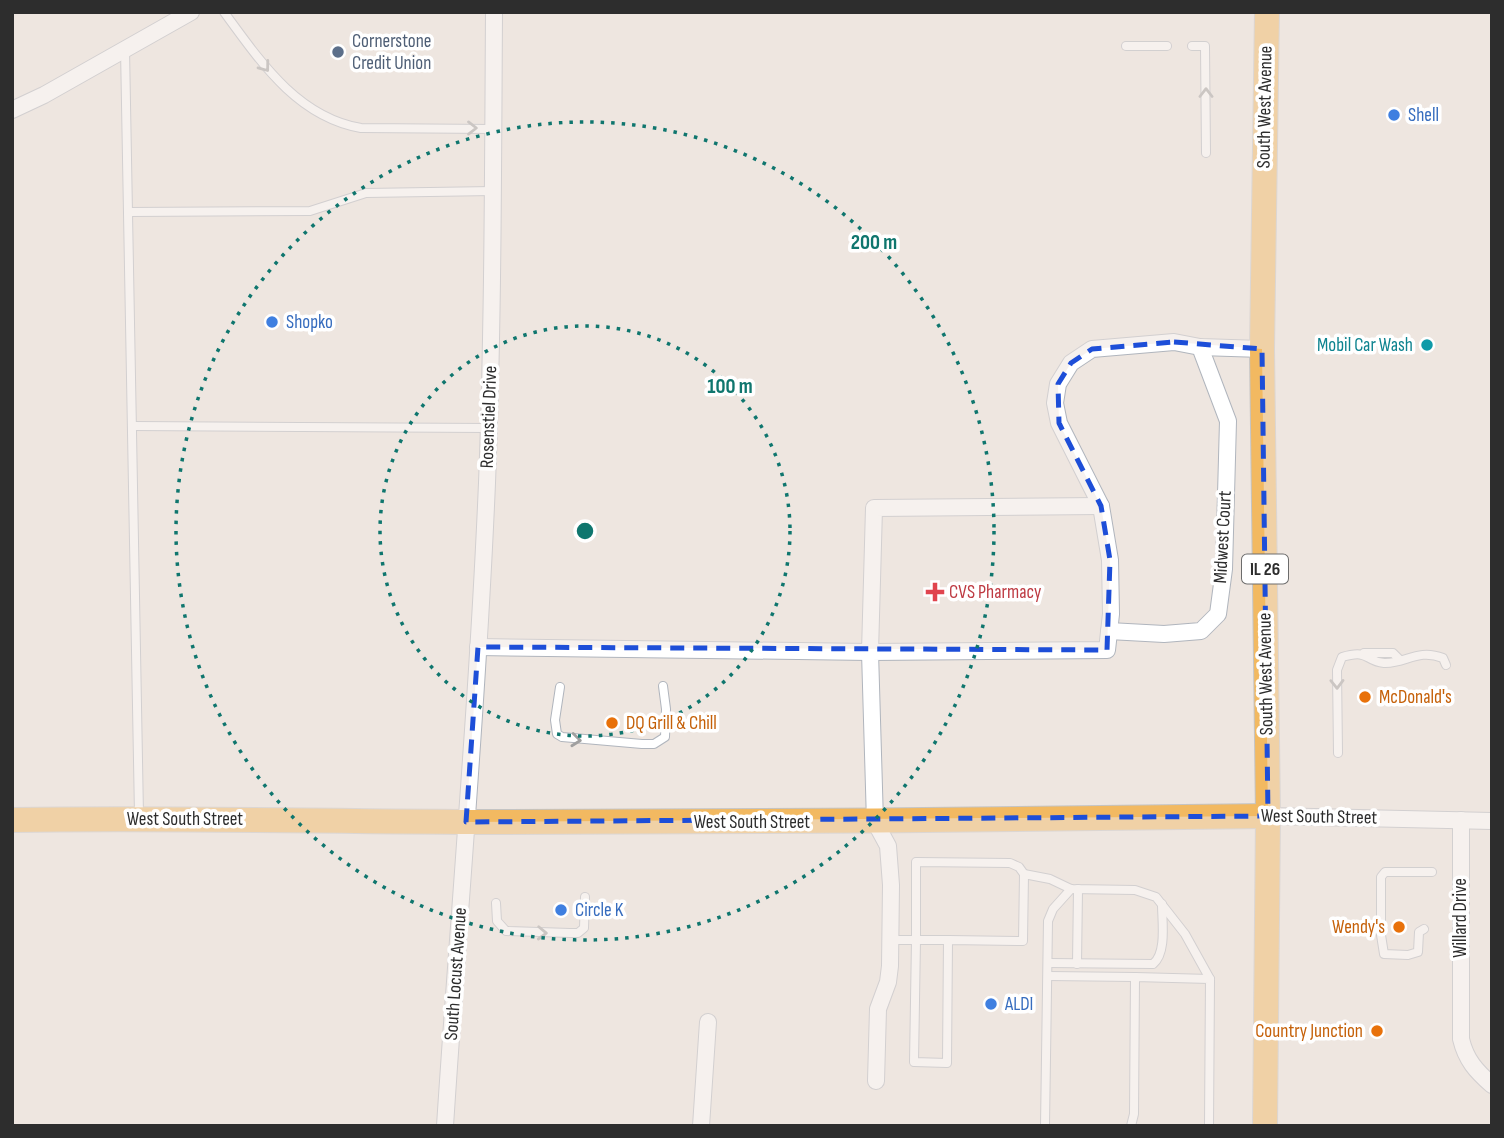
<svg xmlns="http://www.w3.org/2000/svg" width="1504" height="1138" font-family="'Sofia Sans Condensed',sans-serif">
	<style>
		.lines { fill: none; stroke-linecap: round; stroke-linejoin: round }
		.lane-casing { stroke: #b0b5bd; stroke-width: 10 }
		.street-casing { stroke: #b0b5bd; stroke-width: 18 }
		.primary-casing { stroke: #c4c4c4; stroke-width: 26 }
		.lane { stroke: #fff; stroke-width: 8 }
		.street { stroke: #fff; stroke-width: 16 }
		.primary { stroke: #f2b961; stroke-width: 24 }
		.oneway { stroke: #a0a0a0 }
		.marked { fill: none; stroke: #1d4ed8; stroke-width: 5; stroke-dasharray: 14 9; stroke-linejoin: round }
		.ring { fill: none; stroke: #0f766e; stroke-width: 3.5; stroke-dasharray: 3.5 7 }
		.service-dot { fill: #5c6f8a; stroke: #fff; stroke-width: 2.5 }
		.shop-dot { fill: #3f7fe0; stroke: #fff; stroke-width: 2.5 }
		.culture-dot { fill: #0f9aa8; stroke: #fff; stroke-width: 2.5 }
		.health-dot { fill: #e0444e; stroke: #fff; stroke-width: 2.5 }
		.food-dot { fill: #e8710a; stroke: #fff; stroke-width: 2.5 }
		.labels { text-anchor: middle; dominant-baseline: central; stroke-width: 7; stroke-linejoin: round; paint-order: stroke }
		.shield { fill: #fff; stroke: #6c6c6c; stroke-width: 2 }
		.shield-label { font-size: 18px; font-weight: bold; fill: #2d2d2d }
		.service-label { font-size: 19px; fill: #4e5e75; stroke: #fff; text-anchor: start }
		.street-label { font-size: 19px; fill: #2d2d2d; stroke: #fff }
		.shop-label { font-size: 19px; fill: #366cbe; stroke: #fff; text-anchor: start }
		.culture-label { font-size: 19px; fill: #0d838f; stroke: #fff; text-anchor: end }
		.health-label { font-size: 19px; fill: #be3a42; stroke: #fff; text-anchor: start }
		.food-label { font-size: 19px; fill: #c56008; stroke: #fff; text-anchor: start }
		.centre { fill: #0f766e; stroke: #fff; stroke-width: 3.5 }
		.ring-label { font-size: 21px; text-anchor: middle; font-weight: bold; fill: #0f766e; stroke: #fff; stroke-width: 7; stroke-linejoin: round; paint-order: stroke }
	</style>
	<rect width="100%" height="100%" fill="#eee6e0"/>
	<g class="lines">
		<g class="lane-casing">
			<g id="lane">
				<path d="M224,12C260,61 297,117 361,128L493,129"/>
				<path d="M1126,46H1167"/>
				<path d="M1192,46H1205L1206,153"/>
				<path d="M125,49L139,815"/>
				<path d="M128,212L310,211L366,193L493,191"/>
				<path d="M132,426L489,428"/>
				<path d="M1364,653H1393L1400,660"/>
				<path d="M560,687L555,720L557,734L562,737L642,744H654L665,737L666,709L663,686"/>
				<path d="M1338,753L1337,670L1342,657C1370,649 1364,661 1384,663C1406,664 1417,648 1443,658L1446,665"/>
				<path d="M1024,874L1050,879L1071,889L1135,890L1156,897L1185,934L1210,979"/>
				<path d="M496,903L497,921L506,931L570,933H578L584,928L585,897"/>
				<path d="M1424,929L1419,932L1418,952L1408,955L1384,954L1381,935V877L1385,872H1432"/>
				<path d="M891,940H916L914,1062L947,1063L948,940L1023,941L1024,874L1019,867L1010,863L916,862V940H948"/>
				<path d="M1048,963L1153,964C1167,953 1162,921 1162,904"/>
				<path d="M1077,964L1078,889"/>
				<path d="M1048,976L1135,977"/>
				<path d="M1045,1126L1048,921L1053,909L1071,889"/>
				<path d="M1131,1126L1134,1114L1135,977L1210,979L1209,1126"/>
			</g>
		</g>
		<g class="street-casing">
			<g id="street">
				<path d="M12,110L44,95L191,12"/>
				<path d="M1109,631L1164,634L1201,631L1218,614L1224,569L1228,421L1200,347"/>
				<path d="M478,647L870,652L874,508L1101,506"/>
				<path d="M1268,816L1492,821"/>
				<path d="M1461,820V1039C1466,1060 1476,1071 1492,1085"/>
				<path d="M876,1081L878,1009L888,982L890,966L891,885L888,846L875,822L870,652L1107,650L1111,614L1110,560L1101,506L1059,423L1055,403L1058,384L1071,363L1092,349L1174,342L1200,347L1262,349"/>
				<path d="M445,1126C459,911 478,697 487,483C493,326 493,169 494,12"/>
				<path d="M701,1126L708,1022"/>
			</g>
		</g>
		<g class="primary-casing">
			<g id="primary">
				<path d="M12,820C174,817 336,822 498,822C755,822 1011,820 1268,816"/>
				<path d="M1265,1126L1268,816L1262,349L1267,12"/>
			</g>
		</g>
		<use href="#lane" class="lane"/>
		<use href="#street" class="street"/>
		<use href="#primary" class="primary"/>
	</g>
	<defs><path id="oneway-chevron" d="M-2-3.5L2.5 0L-2 3.5" fill="none" stroke-width="1.6" stroke-linecap="round" stroke-linejoin="round" transform="scale(1.75)"/></defs>
	<g class="oneway">
		<use href="#oneway-chevron" transform="translate(265 67) rotate(53)"/>
		<use href="#oneway-chevron" transform="translate(1206 93) rotate(-90)"/>
		<use href="#oneway-chevron" transform="translate(472 128)"/>
		<use href="#oneway-chevron" transform="translate(1337 684) rotate(89)"/>
		<use href="#oneway-chevron" transform="translate(576 740) rotate(6)"/>
		<use href="#oneway-chevron" transform="translate(542 933) rotate(2)"/>
	</g>
	<path d="M0 0H1504V1138H0ZM1174,342L1262,349L1268,816L466,822L478,647L1107,650L1110,560L1101,506L1059,423L1058,384L1071,363L1092,349Z" fill="#eee6e0" fill-opacity=".55" fill-rule="evenodd"/>
	<path class="marked" d="M1174,342L1262,349L1268,816L466,822L478,647L1107,650L1110,560L1101,506L1059,423L1058,384L1071,363L1092,349Z"/>
	<g class="ring">
		<circle cx="585" cy="531" r="205"/>
		<circle cx="585" cy="531" r="409"/>
	</g>
	<circle class="service-dot" cx="338" cy="52" r="7"/>
	<g class="shop-dot">
		<circle cx="1394" cy="115" r="7"/>
		<circle cx="272" cy="322" r="7"/>
		<circle cx="561" cy="910" r="7"/>
		<circle cx="991" cy="1004" r="7"/>
	</g>
	<circle class="culture-dot" cx="1427" cy="345" r="7"/>
	<path class="health-dot" d="M931.5 581.5h7v7h7v7h-7v7h-7v-7h-7v-7h7z"/>
	<g class="food-dot">
		<circle cx="1365" cy="697" r="7"/>
		<circle cx="612" cy="723" r="7"/>
		<circle cx="1399" cy="927" r="7"/>
		<circle cx="1377" cy="1031" r="7"/>
	</g>
	<g class="labels">
		<rect class="shield" x="1242" y="554.5" width="46" height="29" rx="5"/>
		<g class="shield-label">
			<text x="1265" y="569">IL 26</text>
		</g>
		<g class="service-label">
			<text x="352" y="41">Cornerstone<tspan x="352" dy="22">Credit Union</tspan></text>
		</g>
		<g class="street-label">
			<text transform="translate(1265 107) rotate(-89)">South West Avenue</text>
			<text transform="translate(489 417) rotate(-88)">Rosenstiel Drive</text>
			<text transform="translate(1223 537) rotate(-87)">Midwest Court</text>
			<text transform="translate(1266 674) rotate(-91)">South West Avenue</text>
			<text transform="translate(1319 817) rotate(1)">West South Street</text>
			<text x="185" y="819">West South Street</text>
			<text x="752" y="822">West South Street</text>
			<text transform="translate(1460 918) rotate(-90)">Willard Drive</text>
			<text transform="translate(456 974) rotate(-86)">South Locust Avenue</text>
		</g>
		<g class="shop-label">
			<text x="1408" y="115">Shell</text>
			<text x="286" y="322">Shopko</text>
			<text x="575" y="910">Circle K</text>
			<text x="1005" y="1004">ALDI</text>
		</g>
		<g class="culture-label">
			<text x="1413" y="345">Mobil Car Wash</text>
		</g>
		<g class="health-label">
			<text x="949" y="592">CVS Pharmacy</text>
		</g>
		<g class="food-label">
			<text x="1379" y="697">McDonald's</text>
			<text x="626" y="723">DQ Grill &amp; Chill</text>
			<text x="1385" y="927" text-anchor="end">Wendy's</text>
			<text x="1363" y="1031" text-anchor="end">Country Junction</text>
		</g>
	</g>
	<circle cx="585" cy="531" r="10" class="centre"/>
	<g class="ring-label">
		<text x="874" y="249">200 m</text>
		<text x="730" y="393">100 m</text>
	</g>
	<rect width="1504" height="1138" fill="none" stroke="#2d2d2d" stroke-width="28"/>
</svg>
